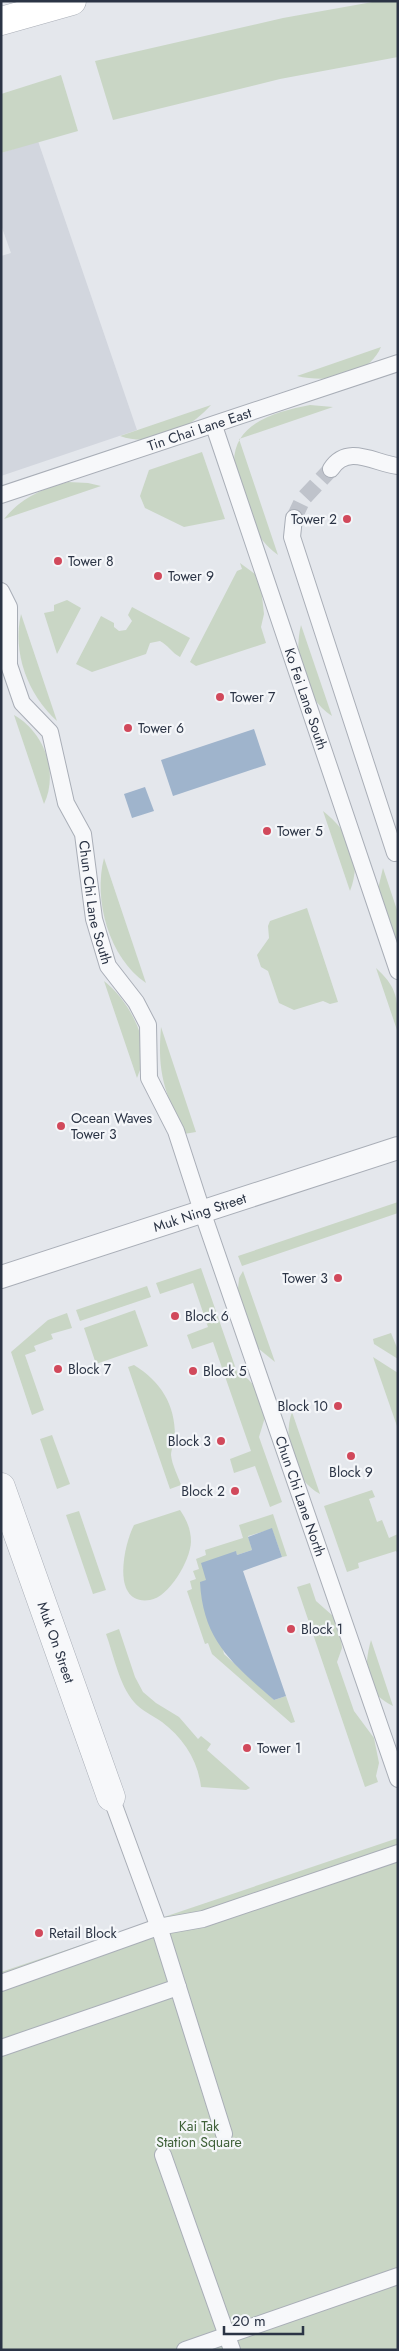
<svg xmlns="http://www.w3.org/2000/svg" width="399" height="2351" font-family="Jost,sans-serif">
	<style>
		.built { fill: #d2d6de }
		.green { fill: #c9d6c5 }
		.water { fill: #9fb4cc }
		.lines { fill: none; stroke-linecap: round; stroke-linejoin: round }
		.pedestrian-tunnel { stroke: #bfc3cb; stroke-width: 16; stroke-dasharray: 16 8; stroke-linecap: butt }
		.pedestrian-casing { stroke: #a9aeb7; stroke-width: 18 }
		.minor-casing { stroke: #a9aeb7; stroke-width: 24 }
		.tertiary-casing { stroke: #a9aeb7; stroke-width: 29 }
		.secondary-casing { stroke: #a9aeb7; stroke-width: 29 }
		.pedestrian { stroke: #f7f8fa; stroke-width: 16 }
		.minor { stroke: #f7f8fa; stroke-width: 22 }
		.tertiary { stroke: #f7f8fa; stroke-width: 28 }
		.secondary { stroke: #fff; stroke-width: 28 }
		.poi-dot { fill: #d1495b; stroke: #f4f6f9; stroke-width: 2 }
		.labels { text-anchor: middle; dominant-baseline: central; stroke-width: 4.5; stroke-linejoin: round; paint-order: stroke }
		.street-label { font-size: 14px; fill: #2b3445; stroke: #f4f6f9 }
		.poi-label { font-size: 14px; fill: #2b3445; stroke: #f4f6f9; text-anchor: start }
		.park-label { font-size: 14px; fill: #3f6138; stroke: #f4f6f9 }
	</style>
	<rect width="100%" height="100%" fill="#e4e7ec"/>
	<path class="built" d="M38,141L137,430L1,476V256L11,253L1,225V153Z"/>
	<g class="green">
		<path d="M378,1H398V57L280,79L113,120L95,61L283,18Z"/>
		<path d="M61,75L78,131L1,153V94Z"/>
		<path d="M381,347C367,378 327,383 297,376Z"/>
		<path d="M211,405C189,429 154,448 120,436Z"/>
		<path d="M310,405L333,407L239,439L278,555C257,539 253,526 245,501C242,492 237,482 235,472C227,424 274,412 310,405Z"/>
		<path d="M202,452L225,519L184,527L145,508L140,496L149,470Z"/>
		<path d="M68,482L88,483L101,486L4,519C21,498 41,489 68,482Z"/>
		<path d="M240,563L255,574L261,587L264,614L261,627L266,643L196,666L190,662L237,571L242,569Z"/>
		<path d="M67,600L81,608L57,654L44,613L54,611V605Z"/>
		<path d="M132,607L190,638L180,657C172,653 168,645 160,641L150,643L146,654L92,672L76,664L101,616L114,623V627L119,631L126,630L132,621L128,615Z"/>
		<path d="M21,614L57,721C28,695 12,653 21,614Z"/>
		<path d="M301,625L332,716C303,697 293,657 301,625Z"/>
		<path d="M14,715C44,732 59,772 44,804Z"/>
		<path d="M323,811C349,832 363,857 350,891Z"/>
		<path d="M104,858L146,983C109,958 93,900 104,858Z"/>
		<path d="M383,868L398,913V949L377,893Z"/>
		<path d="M307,908L338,1002L330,1004L323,1001L294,1010L279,1003L268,971L261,967L257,955L269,938L268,926L270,921Z"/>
		<path d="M376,968C399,989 398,1001 398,1033Z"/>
		<path d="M104,981C125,997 146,1032 143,1059C142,1066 139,1072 137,1078Z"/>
		<path d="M161,1027L196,1132L184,1134C165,1091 157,1075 161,1027Z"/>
		<path d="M398,1202V1213L242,1266L238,1256Z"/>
		<path d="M201,1268L237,1372L248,1379L256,1388L266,1414L259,1437L282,1502L270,1507L255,1466L234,1473L230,1459L251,1451L213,1342L192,1349L187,1335L208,1327L193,1283L160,1294L156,1283Z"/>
		<path d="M243,1271L275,1362L259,1349L250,1335L238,1289L239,1278Z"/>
		<path d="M147,1286L151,1297L80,1321L76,1310Z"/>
		<path d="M135,1310L148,1346L96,1364L84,1328Z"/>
		<path d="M67,1313L72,1328L51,1334L53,1339L34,1346L36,1351L25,1355L44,1410L32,1415L11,1352L48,1320Z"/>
		<path d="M391,1333L398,1350V1359L374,1344L373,1339Z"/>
		<path d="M373,1357L398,1373V1429Z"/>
		<path d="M134,1365C161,1382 175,1404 175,1436C175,1442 171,1449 171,1455C172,1465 178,1476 181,1485L170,1489L128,1367Z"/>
		<path d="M292,1412L320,1494C294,1481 282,1439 292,1412Z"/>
		<path d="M52,1435L70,1484L57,1489L40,1439Z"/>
		<path d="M372,1490L375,1497L369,1499L377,1522L382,1520L389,1538L398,1534V1554L396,1551L358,1563L359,1568L347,1572L324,1506Z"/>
		<path d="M180,1510C187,1520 191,1530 191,1542C190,1561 169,1597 150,1600C110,1606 124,1544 134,1525Z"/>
		<path d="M79,1511L106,1590L93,1594L66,1515Z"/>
		<path d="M273,1514L287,1556L282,1557L272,1529L248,1536L252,1550L237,1555L236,1552L206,1580L224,1654L274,1700L286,1696L295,1722L291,1723L212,1654L208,1643L205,1644L187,1591L192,1589L190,1581L196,1579L193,1571L199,1569L196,1559L206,1555L205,1550L243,1538L239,1525Z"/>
		<path d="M310,1583L316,1601L333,1616L341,1639L342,1648L337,1662L354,1711L374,1738L379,1763L376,1776L378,1782L365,1787L297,1587Z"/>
		<path d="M119,1629L135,1677L143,1692L156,1703L179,1717L198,1739L201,1736L211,1744L207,1750L250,1788L246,1790L201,1787C198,1760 183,1738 162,1722C152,1715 142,1711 134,1702C119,1684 114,1656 106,1634Z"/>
		<path d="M371,1640L393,1706C364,1692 363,1669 371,1640Z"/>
		<path d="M398,1838V2350H1V1972Z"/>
	</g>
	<g class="water">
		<path d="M254,729L266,765L173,796L161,760Z"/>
		<path d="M145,787L154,811L132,818L124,794Z"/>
		<path d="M272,1528L282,1557L243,1571L286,1696L274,1700C233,1664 203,1641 200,1582L206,1580L201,1563L236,1551L237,1555L252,1550L248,1537Z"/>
	</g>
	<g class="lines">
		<path class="pedestrian-tunnel" d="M294,518L303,499L331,469"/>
		<g class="pedestrian-casing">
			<g id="pedestrian">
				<path id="s1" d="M214,426L398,971"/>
				<path d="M331,469C348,443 376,464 398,466"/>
				<path id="s2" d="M1,495L398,363"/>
				<path d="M294,518L292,537L395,853"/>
				<path id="s3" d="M1,591L9,607V665L22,703L50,732L66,803L83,834L94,919L108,966L136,1002L148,1025L149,1078L176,1131L202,1211L398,1779"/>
				<path d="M111,1797L162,1936L224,2134"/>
				<path d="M1,1983L158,1927L203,1919L398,1853"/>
				<path d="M1,2048L178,1987"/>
				<path d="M163,2155L232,2350"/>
				<path d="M185,2350L398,2276"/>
			</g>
		</g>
		<g class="minor-casing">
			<g id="minor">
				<path id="s4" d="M1,1277L398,1148"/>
			</g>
		</g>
		<g class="tertiary-casing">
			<g id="tertiary">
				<path id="s5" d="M1,1487L111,1797"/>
			</g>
		</g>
		<g class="secondary-casing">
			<path id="secondary" d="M1,21L72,1"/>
		</g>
		<use href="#pedestrian" class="pedestrian"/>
		<use href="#minor" class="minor"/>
		<use href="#tertiary" class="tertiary"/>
		<use href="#secondary" class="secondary"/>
	</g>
	<g class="poi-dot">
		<circle cx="347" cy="519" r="5"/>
		<circle cx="58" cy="561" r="5"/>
		<circle cx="158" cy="576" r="5"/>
		<circle cx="220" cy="697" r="5"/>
		<circle cx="128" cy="728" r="5"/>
		<circle cx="267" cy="831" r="5"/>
		<circle cx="61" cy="1126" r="5"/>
		<circle cx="338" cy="1278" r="5"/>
		<circle cx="175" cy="1316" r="5"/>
		<circle cx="58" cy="1369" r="5"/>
		<circle cx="193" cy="1371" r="5"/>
		<circle cx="338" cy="1406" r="5"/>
		<circle cx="221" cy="1441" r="5"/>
		<circle cx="351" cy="1456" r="5"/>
		<circle cx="235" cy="1491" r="5"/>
		<circle cx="291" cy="1629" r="5"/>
		<circle cx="247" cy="1748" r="5"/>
		<circle cx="39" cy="1933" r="5"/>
	</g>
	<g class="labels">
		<g class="street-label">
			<text stroke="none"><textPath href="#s2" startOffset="209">Tin Chai Lane East</textPath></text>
			<text stroke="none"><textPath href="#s1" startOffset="288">Ko Fei Lane South</textPath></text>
			<text stroke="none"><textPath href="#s3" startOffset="334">Chun Chi Lane South</textPath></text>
			<text stroke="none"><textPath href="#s4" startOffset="209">Muk Ning Street</textPath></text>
			<text stroke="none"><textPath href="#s3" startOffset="969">Chun Chi Lane North</textPath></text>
			<text stroke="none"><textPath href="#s5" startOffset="165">Muk On Street</textPath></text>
		</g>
		<g class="poi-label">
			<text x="337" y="519" text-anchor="end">Tower 2</text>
			<text x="68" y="561">Tower 8</text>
			<text x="168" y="576">Tower 9</text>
			<text x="230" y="697">Tower 7</text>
			<text x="138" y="728">Tower 6</text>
			<text x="277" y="831">Tower 5</text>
			<text x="71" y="1118">Ocean Waves<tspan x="71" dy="16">Tower 3</tspan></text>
			<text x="328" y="1278" text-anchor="end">Tower 3</text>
			<text x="185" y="1316">Block 6</text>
			<text x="68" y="1369">Block 7</text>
			<text x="203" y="1371">Block 5</text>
			<text x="328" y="1406" text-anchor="end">Block 10</text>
			<text x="211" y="1441" text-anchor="end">Block 3</text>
			<text x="351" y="1472" text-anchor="middle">Block 9</text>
			<text x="225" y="1491" text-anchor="end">Block 2</text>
			<text x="301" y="1629">Block 1</text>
			<text x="257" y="1748">Tower 1</text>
			<text x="49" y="1933">Retail Block</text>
		</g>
		<g class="park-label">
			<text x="199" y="2126">Kai Tak<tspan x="199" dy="16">Station Square</tspan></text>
		</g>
	</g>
	<rect width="399" height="2351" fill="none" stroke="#2b3445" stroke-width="5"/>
	<path d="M224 2326v8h79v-8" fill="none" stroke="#2b3445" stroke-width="2.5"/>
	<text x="232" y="2326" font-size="15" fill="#2b3445" stroke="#f4f6f9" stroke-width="4" paint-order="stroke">20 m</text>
</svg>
